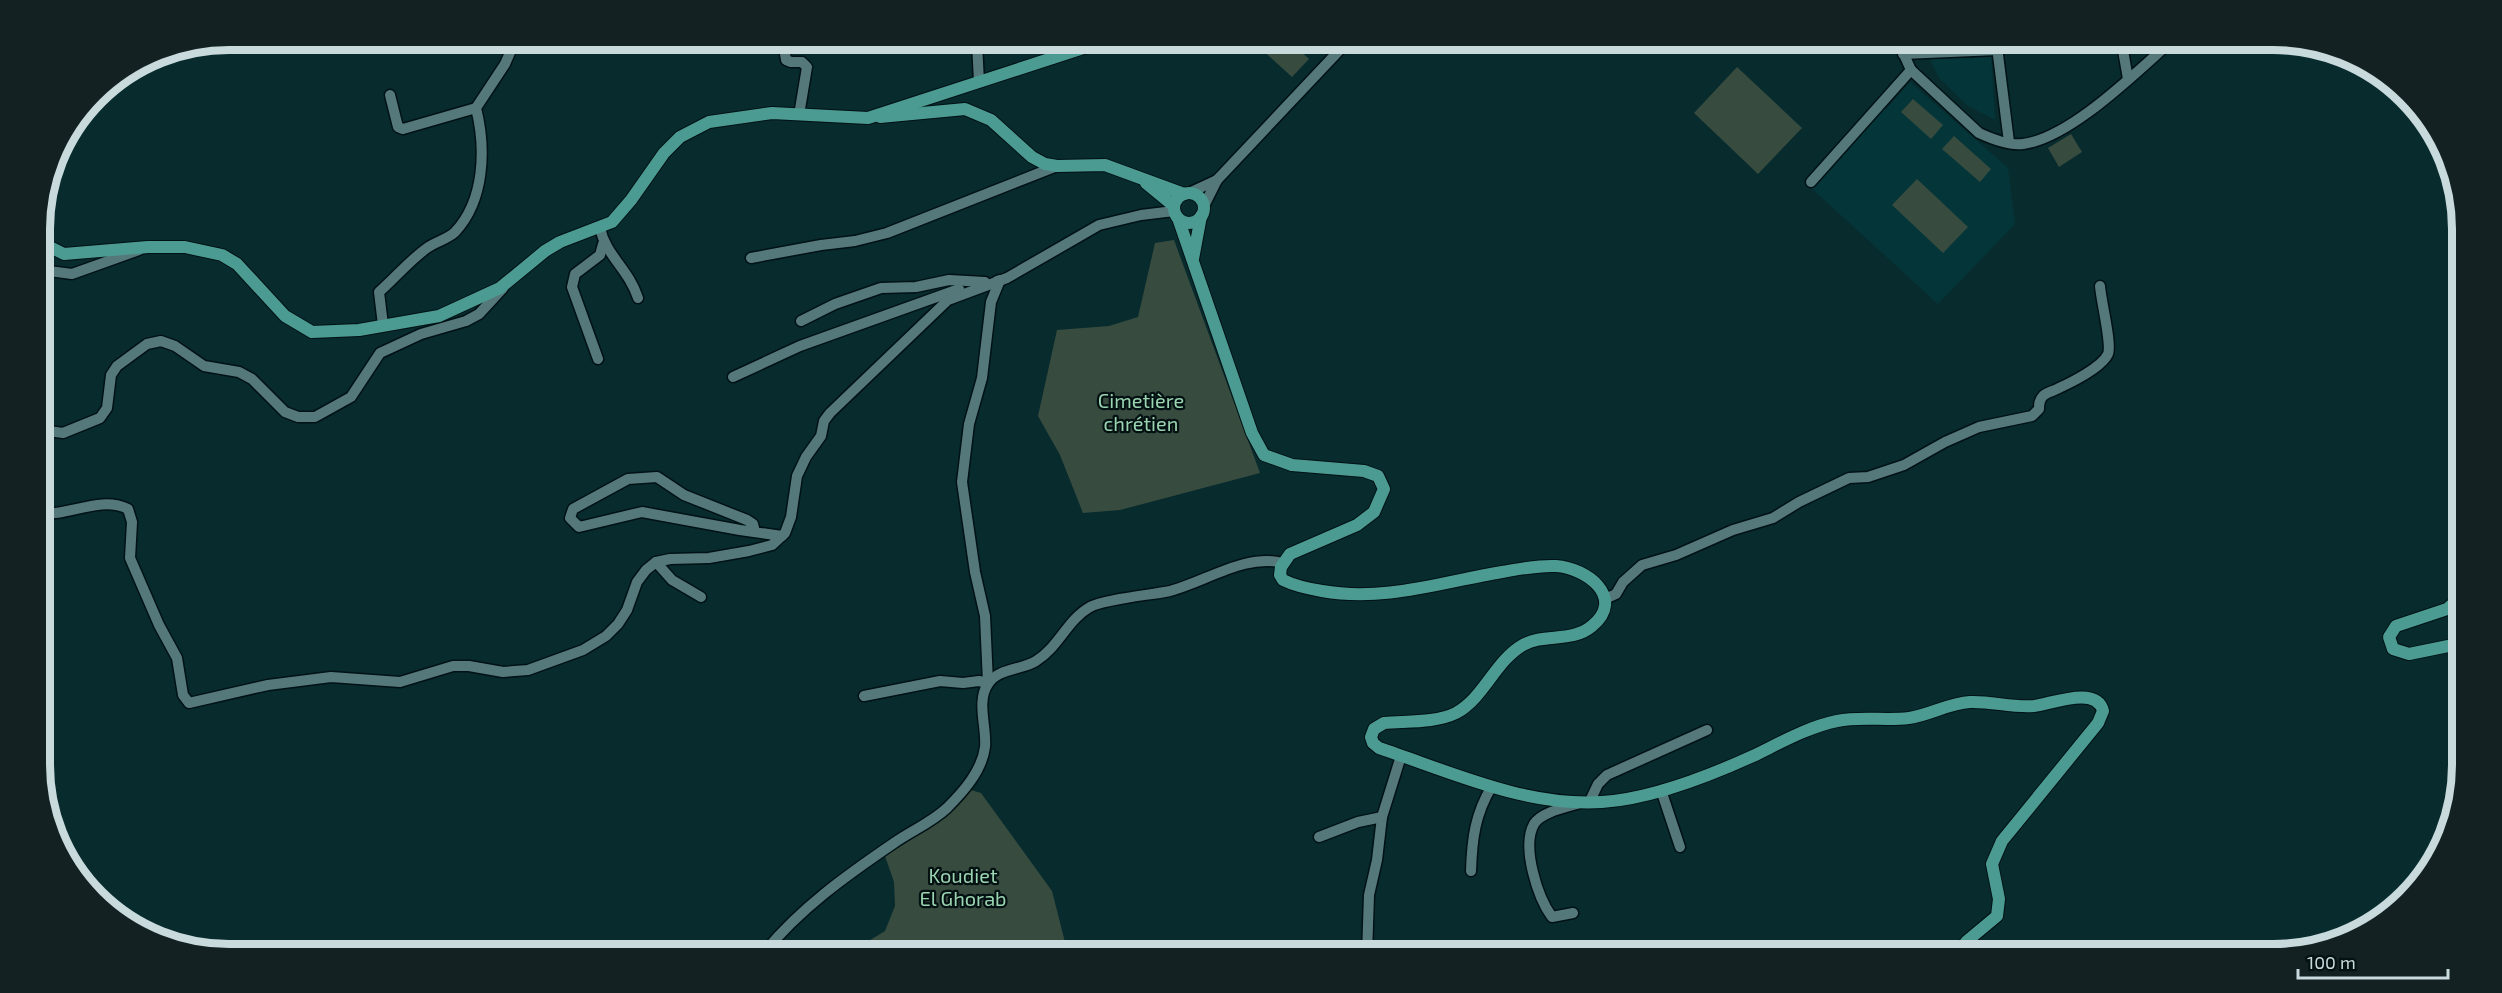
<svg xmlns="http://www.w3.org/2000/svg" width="2502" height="993" font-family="'Exo 2',sans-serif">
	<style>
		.built { fill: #043539 }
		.green { fill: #374b3f }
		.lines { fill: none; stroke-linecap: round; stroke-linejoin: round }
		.minor-casing { stroke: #001215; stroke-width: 13 }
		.major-casing { stroke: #001215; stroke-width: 14 }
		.minor { stroke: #55787b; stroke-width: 10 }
		.major { stroke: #4c9b92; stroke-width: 12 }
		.labels { text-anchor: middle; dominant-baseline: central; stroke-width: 4.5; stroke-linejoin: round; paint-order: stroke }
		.park-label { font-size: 20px; fill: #9ad4b0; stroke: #041113 }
		.rim { fill: none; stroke: #c8dadc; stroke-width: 8 }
	</style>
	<rect width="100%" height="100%" fill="#082b2e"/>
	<g class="built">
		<path d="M1991,54L1995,120L1967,105L1939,78L1928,56Z"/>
		<path d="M1910,82L2008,168L2015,224L1938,304L1810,187L1869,127L1865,123L1881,106L1886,109Z"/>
	</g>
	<g class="green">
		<path d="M1264,39H1288L1309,59L1292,77L1258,46Z"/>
		<path d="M1737,67L1802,128L1758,174L1694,113Z"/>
		<path d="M1913,99L1943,125L1931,139L1901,112Z"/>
		<path d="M2071,134L2082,152L2059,167L2048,148Z"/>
		<path d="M1954,136L1991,169L1980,182L1942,149Z"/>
		<path d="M1917,179L1968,227L1943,253L1892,205Z"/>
		<path d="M1174,240L1260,473L1120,510L1083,513L1060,455L1038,416L1057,330L1109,326L1138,317L1155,243Z"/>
		<path d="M971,790L981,793L1052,891L1068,954H847L885,931L895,906L894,882L885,856L934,825Z"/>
	</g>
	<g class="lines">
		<g class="minor-casing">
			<g id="minor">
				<path d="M886,39C903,52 924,43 943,39"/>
				<path d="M973,39L977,43L979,82"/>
				<path d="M1897,39L1911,70L1979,133C1992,139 2009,146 2023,144C2071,138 2137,71 2174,39"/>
				<path d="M1966,39L1971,51"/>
				<path d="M1996,39L2009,142"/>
				<path d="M2121,39L2128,79"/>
				<path d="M783,41L786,60L791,62H802L807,67L799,115"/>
				<path d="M1903,54L1997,50"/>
				<path d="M390,95L398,127L403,129L476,108"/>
				<path d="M1811,182L1911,70"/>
				<path d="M1189,193L1217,180"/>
				<path d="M1204,206L1217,180L1350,39"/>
				<path d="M600,228C606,256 628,268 638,298"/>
				<path d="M751,258L821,245L855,241L887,233L1057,166"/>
				<path d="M40,267L49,271L72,274L139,250"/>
				<path d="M801,321L835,304L881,288L916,287L949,280L985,282"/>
				<path d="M383,325L379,292C395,278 410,260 427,248C435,242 448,239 455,232C485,200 486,148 476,108L505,64L516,39"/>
				<path d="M598,359L572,287L575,274L600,255L603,244"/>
				<path d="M733,377L800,346L959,289"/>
				<path d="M41,430L63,433L100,418L107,408L111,375L117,366L147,344L161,341L175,346L204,366L239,372L252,379L285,412L298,417H315L351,397L380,353L421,334L466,321L479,314L503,288"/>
				<path d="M41,513C67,517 100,495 128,509L132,522L130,558L159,625L177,658L183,695L189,703L268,685L331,677L400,682L453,666H469L503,672L528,670L583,650L606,636L618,624L627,610L637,582L646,570L656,562L670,559L709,558L749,551L772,545L785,533L791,517L797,476L806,457L821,436L824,421L830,413L948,300L1007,278L1099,225L1141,215L1174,211"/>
				<path d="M755,532L753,524L747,520L684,495L657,477L628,479L573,509L570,518L579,527L642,512L740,530L782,536"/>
				<path d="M656,562L672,580L701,597"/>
				<path d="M1605,599L1616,594L1623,582L1642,565L1676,555L1733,530L1773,518L1799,502L1849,478L1868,477L1904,465L1945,442L1979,427L2032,416L2039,409C2039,404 2039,400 2043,396C2047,392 2054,391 2059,388C2072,382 2102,367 2108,354C2112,344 2101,301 2100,286"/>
				<path d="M864,696L940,681L963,683L979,681L988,683L985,616L975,572L962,482L969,424L982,378L991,302L1000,280L997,281"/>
				<path d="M1661,790L1680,847"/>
				<path d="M1589,803L1598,784L1607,775L1707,730"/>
				<path d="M1319,837L1358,822L1382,817"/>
				<path d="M1471,871C1472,839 1475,814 1492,786"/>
				<path d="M1573,913L1552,917C1538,898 1521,847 1534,824C1541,812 1567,807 1580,803"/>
				<path d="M763,954C799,909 847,875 894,843C911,831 931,823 947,808C963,792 982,771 985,747C987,728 976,701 988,684C998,668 1022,670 1036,661C1059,647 1067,620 1090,607C1105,599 1151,595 1170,591C1205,582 1246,553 1283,563"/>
				<path d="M1367,954L1369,895L1377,860L1382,817L1401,756"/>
			</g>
		</g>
		<g class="major-casing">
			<g id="major">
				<path d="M880,117L965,109L991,120L1032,157L1045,164L1057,166L1105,165L1184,194"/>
				<path d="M1146,183L1174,206"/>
				<circle cx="1189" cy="208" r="15"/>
				<path d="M1178,218L1252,433L1264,455L1292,465L1364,471L1378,476L1384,489L1374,512L1357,525L1290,554L1281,567L1280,575L1283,580C1295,586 1310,589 1322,591C1385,602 1441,582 1502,572C1520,569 1538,565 1556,566C1587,568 1626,598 1592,626C1572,643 1544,633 1523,645C1495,661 1484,698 1456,713C1436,723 1406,721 1384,723L1374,729L1371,737L1373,743L1379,748C1451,772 1526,807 1602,802C1651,799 1709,776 1753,756C1780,743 1808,727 1837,721C1861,716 1885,721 1909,718C1930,715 1949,703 1970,702C1991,701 2013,708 2034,706C2051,704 2097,685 2103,711L2098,723L2002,841L1992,864L1999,899L1997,916L1967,941L1957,954"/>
				<path d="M40,242L64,254L148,247H185L222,255L237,264L285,316L312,332L359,330L439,316L500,288L545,251L560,242L612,222L631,200L664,153L680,137L709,122L772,113L868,118L1111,39"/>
				<path d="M1193,259L1201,216"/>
				<path d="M2462,596L2447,609L2396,626L2389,637L2393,649L2409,654L2463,643"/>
			</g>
		</g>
		<use href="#minor" class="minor"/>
		<use href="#major" class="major"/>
	</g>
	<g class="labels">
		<g class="park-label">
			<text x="1141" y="400">Cimetière<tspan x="1141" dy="23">chrétien</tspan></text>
			<text x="963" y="875">Koudiet<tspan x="963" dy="23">El Ghorab</tspan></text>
		</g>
	</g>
	<path d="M0 0H2502V993H0ZM229 50H2273A179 179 0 0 1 2452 229V765A179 179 0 0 1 2273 944H229A179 179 0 0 1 50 765V229A179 179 0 0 1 229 50Z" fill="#142123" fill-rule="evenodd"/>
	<path class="rim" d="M229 50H2273A179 179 0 0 1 2452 229V765A179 179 0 0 1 2273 944H229A179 179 0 0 1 50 765V229A179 179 0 0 1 229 50Z"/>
	<path d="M2298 969v9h150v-9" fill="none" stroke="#c8dadc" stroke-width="3"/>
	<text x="2307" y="969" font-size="18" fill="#c8dadc" stroke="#041113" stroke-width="4.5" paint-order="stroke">100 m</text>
</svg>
